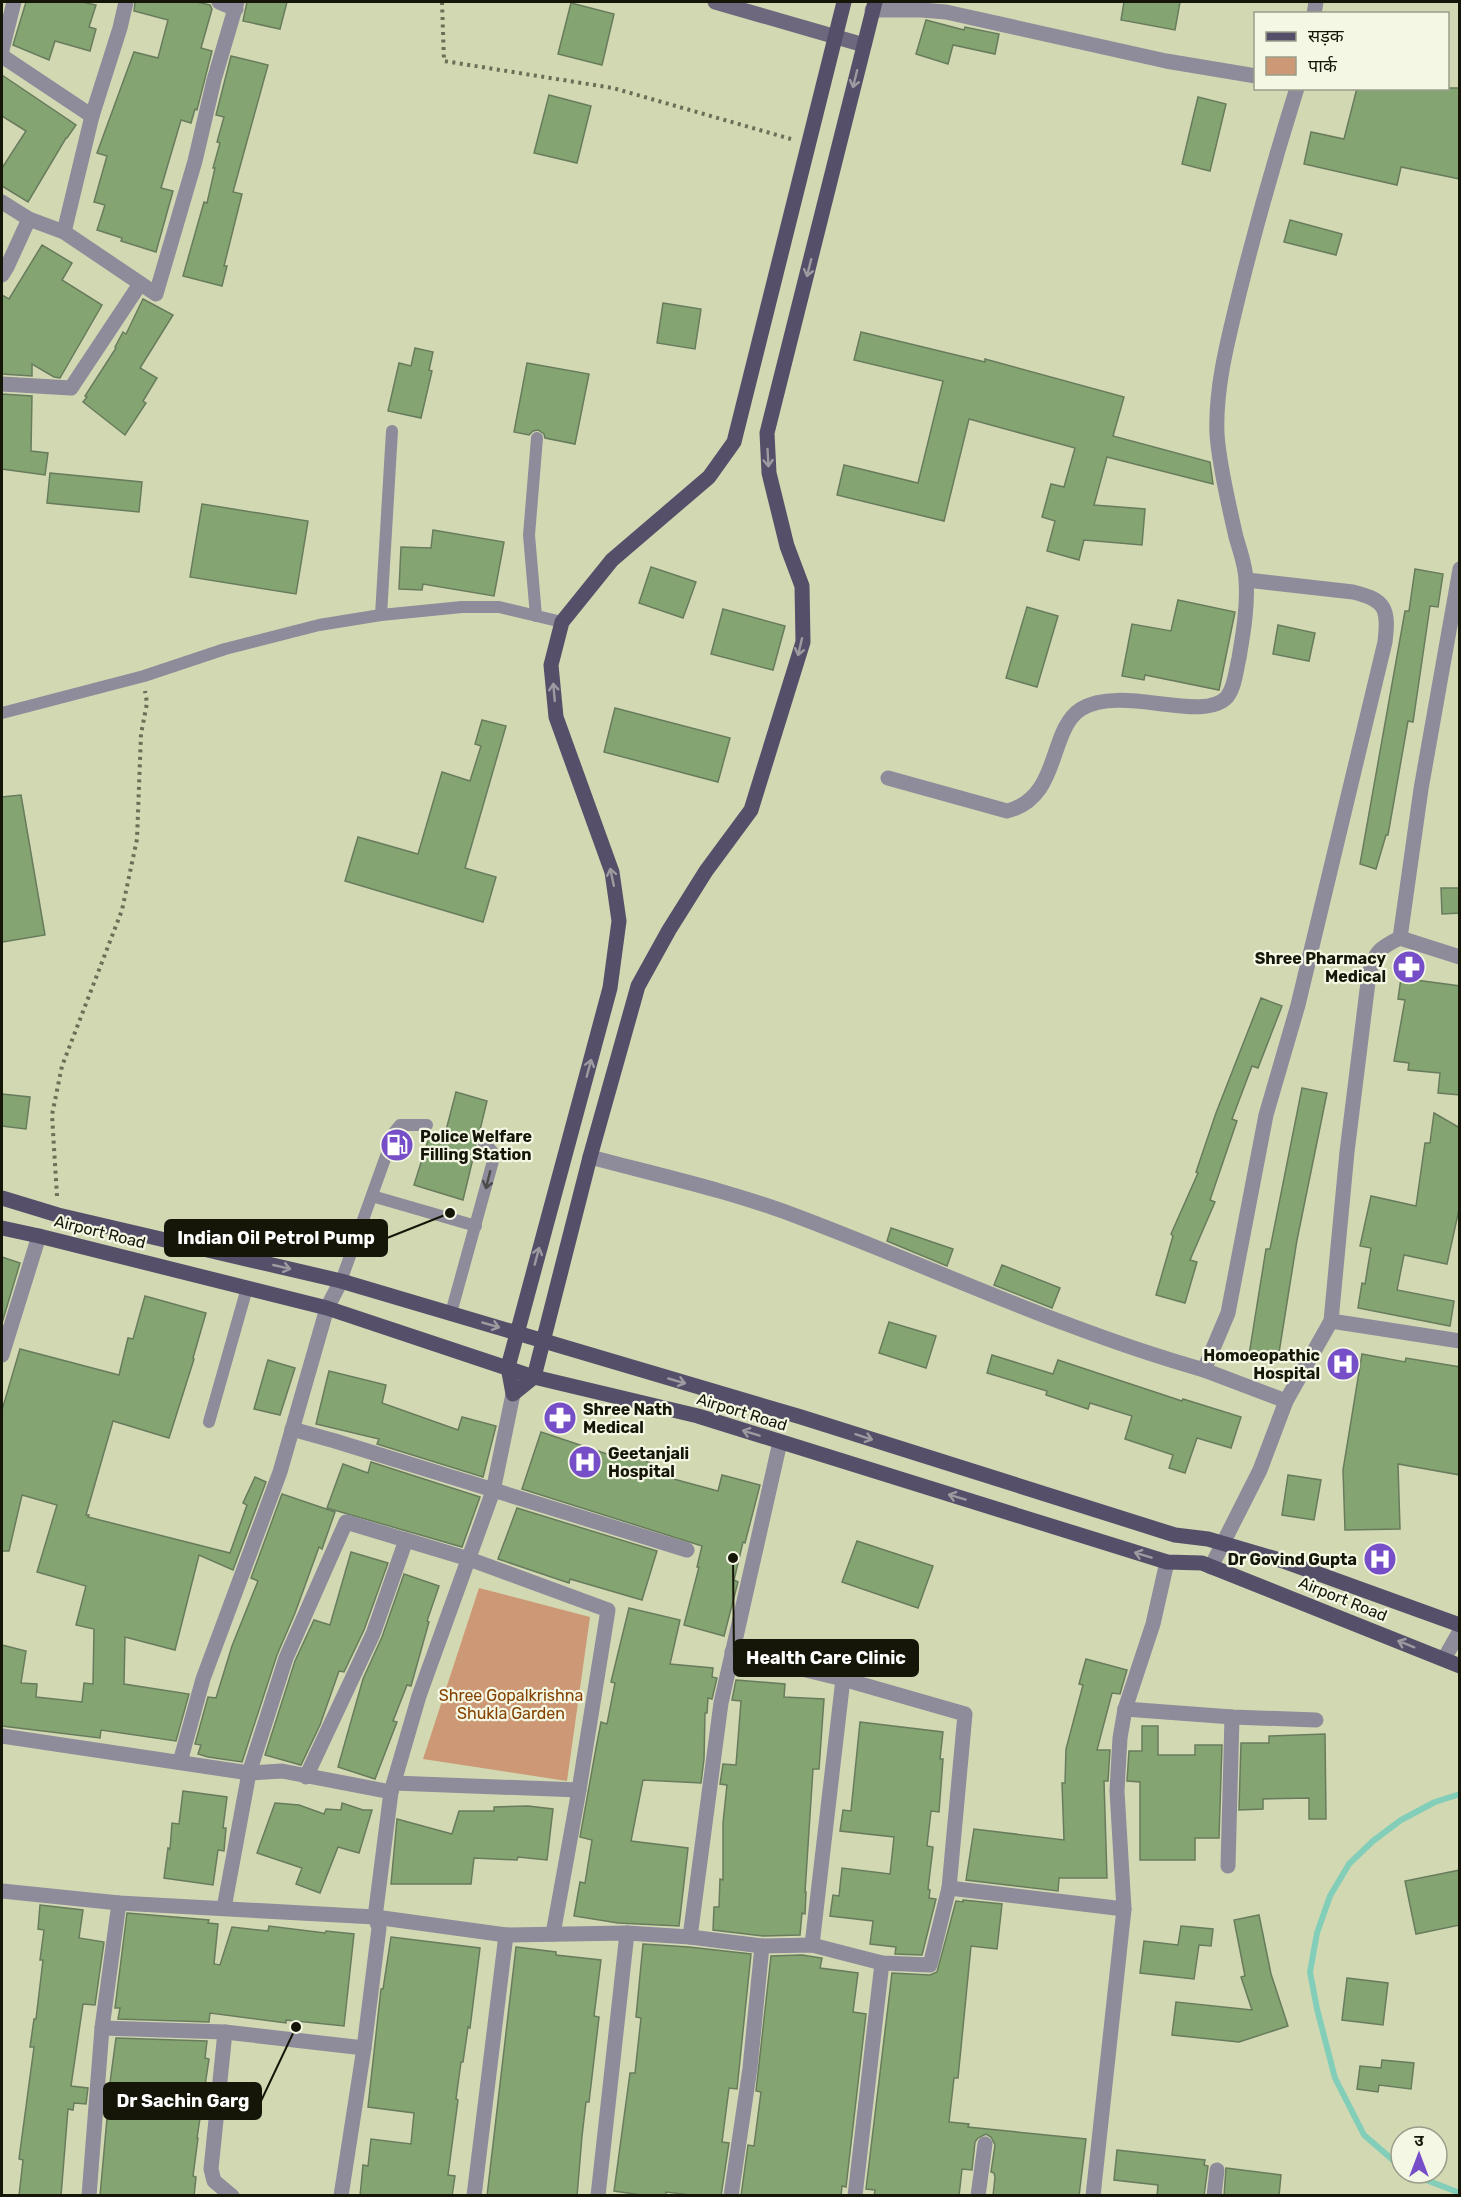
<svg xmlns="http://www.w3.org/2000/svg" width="1461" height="2197" font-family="Rubik,'Noto Sans Devanagari',sans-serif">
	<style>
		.green { fill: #cd9875 }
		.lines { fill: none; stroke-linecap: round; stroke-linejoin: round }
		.stream { stroke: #82ceb9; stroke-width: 6 }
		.building { fill: #84a571; stroke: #687c5d; stroke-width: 1.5 }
		.path { stroke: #6b6f56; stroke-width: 4; stroke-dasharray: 3 4.5; stroke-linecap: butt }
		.lane { stroke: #8e8b9b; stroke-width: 12 }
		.street { stroke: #8e8b9b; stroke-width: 15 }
		.secondary { stroke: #6d687e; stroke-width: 15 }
		.primary { stroke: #554f6a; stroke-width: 15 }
		.oneway { stroke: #9d9ba0 }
		.oneway2 { stroke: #4b4b4a }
		.labels { text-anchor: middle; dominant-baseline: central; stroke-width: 4.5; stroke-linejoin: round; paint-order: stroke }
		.poi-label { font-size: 16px; font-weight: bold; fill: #151608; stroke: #f4f7e3; text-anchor: end }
		.street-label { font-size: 16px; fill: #151608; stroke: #f4f7e3 }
		.park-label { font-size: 16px; fill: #844202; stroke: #f4f7e3 }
		.leader { fill: none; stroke: #151608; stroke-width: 2 }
		.callout-dot { fill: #151608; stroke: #f4f7e3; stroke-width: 2 }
		.callout { fill: #151608; stroke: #151608; stroke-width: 2 }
		.callout-label { font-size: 18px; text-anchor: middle; font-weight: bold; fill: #fff }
	</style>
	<rect width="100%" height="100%" fill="#d2d8b2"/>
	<path class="green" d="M479,1588L590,1617L567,1781L423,1759Z"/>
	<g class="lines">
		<g class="stream">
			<path d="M1401,2167L1364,2135L1335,2078L1317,2009L1310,1972L1317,1933L1330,1896L1349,1864L1373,1841L1401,1820L1435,1802L1460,1794"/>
			<path d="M1408,2173L1460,2193"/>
		</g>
	</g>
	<g class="building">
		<path d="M26,2H82L96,5L89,27L96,29L90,51L55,41L49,60L13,45Z"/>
		<path d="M135,2H196L210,5L212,9L201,48L212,51L197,110L195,109L191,123L181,120L161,188L173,191L156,252L121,241L122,238L97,230L105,205L94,202L107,156L97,153L134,52L158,58L168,20L134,11Z"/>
		<path d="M247,2H287L280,29L243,21Z"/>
		<path d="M1124,2H1180L1175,30L1121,20Z"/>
		<path d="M571,3L614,14L602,65L558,54Z"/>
		<path d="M926,20L964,30L965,27L999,34L995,54L953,45L948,64L916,54Z"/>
		<path d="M231,56L268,65L233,192L242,194L224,266H227L222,286L183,276L204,202L207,203L215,168H213L220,143L217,142L224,117L216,115Z"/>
		<path d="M2,75L76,125L67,138H66L28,202L2,186V168L26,131L2,116Z"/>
		<path d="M1357,88H1460V179L1401,167L1397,185L1304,164L1311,132L1344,139Z"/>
		<path d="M549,95L591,106L577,163L534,153Z"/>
		<path d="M1198,97L1226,104L1210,171L1182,164Z"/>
		<path d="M1290,220L1342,234L1336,255L1284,242Z"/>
		<path d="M42,245L72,263L62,280L102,305L60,378L54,377L32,364V376L2,374V295L9,299Z"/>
		<path d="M143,299L173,315L140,368L157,378L143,401L146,403L125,435L83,402L87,397L85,396L116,348L115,347L123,332L126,334Z"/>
		<path d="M663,303L701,309L695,349L657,343Z"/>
		<path d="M861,332L985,362V359L1124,397L1113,436L1210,462L1213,484L1107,457L1094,505L1145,509L1142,545L1084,540L1079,560L1047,551L1055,521L1042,517L1051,484L1064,487L1075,448L969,419L944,521L837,495L844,465L918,483L943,381L854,360Z"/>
		<path d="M415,348L433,352L429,370L432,371L421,418L388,411L399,363L411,366Z"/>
		<path d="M527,363L589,374L575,444L545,438L544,434L538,430L533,431L529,435L514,432Z"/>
		<path d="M2,394L32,396L31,451L48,453L45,475L2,469Z"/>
		<path d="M50,473L142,482L139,512L47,503Z"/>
		<path d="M202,504L308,521L296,594L190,577Z"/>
		<path d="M433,530L504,542L494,596L423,584L422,590L399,589L401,547L431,548Z"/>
		<path d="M651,567L696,582L683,618L639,603Z"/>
		<path d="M1415,569L1443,574L1438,607L1430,606L1413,722L1408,721L1388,835H1386L1376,869L1360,864L1405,611H1409Z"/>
		<path d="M1178,600L1235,612L1219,690L1145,675L1144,680L1122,676L1132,624L1171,631Z"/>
		<path d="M1027,607L1058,616L1037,687L1006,678Z"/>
		<path d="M723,609L785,626L773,670L711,654Z"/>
		<path d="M1278,625L1315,633L1309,661L1273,654Z"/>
		<path d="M615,708L730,738L718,782L604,752Z"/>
		<path d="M482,720L506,726L465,868L496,877L483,922L345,881L358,837L418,854L442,772L470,781L481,746L475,744Z"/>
		<path d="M21,795L45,935L2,942V797Z"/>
		<path d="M1441,888H1460V913L1442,914Z"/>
		<path d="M1401,978L1460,986V1095L1438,1093L1440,1073L1408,1070L1409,1063L1394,1061L1405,1000L1398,999Z"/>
		<path d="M1261,998L1282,1006L1258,1068L1252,1066L1232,1119L1237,1121L1210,1200L1215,1202L1190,1260L1197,1262L1185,1303L1156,1295L1173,1236L1171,1234L1198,1173L1196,1172L1216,1113Z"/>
		<path d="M1302,1088L1327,1093L1297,1240L1278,1359L1249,1355L1266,1249H1270Z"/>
		<path d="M456,1092L487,1101L480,1130L475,1132L472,1136L476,1146L463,1200L414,1185L430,1134L444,1138Z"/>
		<path d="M2,1094L30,1097L26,1129L2,1126Z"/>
		<path d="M1434,1113L1460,1128V1205L1447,1264L1404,1255L1397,1290L1454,1301L1450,1326L1358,1308L1362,1283L1365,1284L1371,1248L1360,1246L1371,1196L1416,1206L1425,1143H1430Z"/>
		<path d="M891,1228L953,1249L947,1266L887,1241Z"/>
		<path d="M2,1257L20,1263L2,1323Z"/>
		<path d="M1002,1265L1060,1288L1052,1308L994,1285Z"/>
		<path d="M145,1296L206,1313L193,1358L194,1359L169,1438L113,1421L86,1515H89L88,1517L230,1553L247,1505L243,1503L255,1477L266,1482L233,1570L199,1555L175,1650L125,1637L124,1684L189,1694L176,1741L101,1730L100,1738L2,1726V1645L26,1651L21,1683L37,1684L36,1697L82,1702L84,1683L93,1684L94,1629L76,1625L86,1586L37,1572L57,1505L22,1495L9,1551H2V1410L20,1349L119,1375L128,1338L133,1339Z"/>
		<path d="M889,1322L936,1336L926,1368L879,1353Z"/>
		<path d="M1362,1354L1405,1362L1406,1358L1460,1367V1475L1398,1464L1400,1529L1345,1530L1343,1470Z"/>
		<path d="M992,1355L1053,1374L1058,1360L1182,1401L1183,1399L1241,1417L1231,1448L1197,1438L1185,1473L1169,1468L1173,1455L1125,1439L1132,1416L1090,1403L1088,1409L1046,1395L1047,1391L987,1373Z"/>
		<path d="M268,1360L295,1368L280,1415L254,1409Z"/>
		<path d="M329,1371L386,1385L382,1403L458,1430L462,1417L496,1426L483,1477L377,1444L379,1439L316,1424Z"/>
		<path d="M541,1432L622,1459L623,1454L658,1465L655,1474L718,1491L722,1475L760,1485L745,1543L743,1542L734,1580L738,1582L724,1636L684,1625L699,1567H697L702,1546L522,1489Z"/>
		<path d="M371,1462L480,1497L462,1547L327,1508L343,1464L368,1473Z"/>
		<path d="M1288,1475L1321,1480L1314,1520L1282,1515Z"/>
		<path d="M282,1494L335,1512L322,1549L319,1547L295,1613L277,1655L242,1762L208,1757L198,1754L201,1745L195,1744L208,1697L216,1698L232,1646L258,1581L251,1578Z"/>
		<path d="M517,1508L657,1551L642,1600L570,1579L569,1583L498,1559Z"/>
		<path d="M857,1541L933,1566L918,1608L842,1582Z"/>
		<path d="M351,1552L388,1563L364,1630L344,1672L339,1671L320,1725L301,1765L265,1755L295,1661L314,1620L330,1625Z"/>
		<path d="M404,1574L439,1586L427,1621L429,1622L411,1686L407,1685L393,1721L397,1722L375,1779L338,1767L363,1679L382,1637Z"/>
		<path d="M629,1608L680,1620L670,1664L713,1668L712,1677L717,1678L712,1699L708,1698L707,1713H705L704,1759L701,1783L643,1780L631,1841L688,1848L679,1926L618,1923L574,1916L580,1882L585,1883L592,1840L580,1837L596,1748L601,1722L607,1724L615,1683L611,1682Z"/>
		<path d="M1086,1659L1127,1670L1120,1694L1112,1693L1097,1750H1110L1108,1781H1104L1107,1878H1059L1058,1891L966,1880L974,1829L1064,1840L1062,1783H1065L1066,1749L1083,1685L1079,1684Z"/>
		<path d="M736,1680L785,1684L784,1697L824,1699L819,1769H813L805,1892H806L805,1914L802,1913L800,1935L763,1936L713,1930L714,1907H719L720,1879L723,1880V1823L727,1785L720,1784L723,1764L736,1765L741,1701L732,1700Z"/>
		<path d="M860,1722L943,1732L940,1759H943L939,1812L931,1811L927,1846L933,1847L928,1889L930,1890L929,1898L936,1899L922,1955L895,1954L896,1947L870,1944L873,1921L830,1916L833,1895L839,1896L842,1868L890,1874L894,1837L840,1831L843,1810L851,1811Z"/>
		<path d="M1142,1726H1158V1755H1195V1745H1222L1219,1838H1195V1860H1140V1782L1127,1781L1129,1751H1142Z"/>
		<path d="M1325,1734L1326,1819H1309V1798L1263,1799V1809L1239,1810L1241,1743H1269V1736Z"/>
		<path d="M183,1791L227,1797L223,1828H226L224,1851L218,1850L213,1885L164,1878L168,1848L170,1849L172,1823L179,1824Z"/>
		<path d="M275,1803L299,1805L324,1814L326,1809L341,1810L342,1803L363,1810H372L359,1853L338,1847L320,1893L296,1884L302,1868L257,1853Z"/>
		<path d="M528,1806L553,1809L547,1860L518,1857L517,1860L474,1858L471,1884H391L397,1819L452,1834L459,1811H494V1807Z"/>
		<path d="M1460,1870V1925L1416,1934L1405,1881Z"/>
		<path d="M963,1900L1002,1904L997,1949L971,1946L958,2078H954L949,2122L969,2124L968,2127L1086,2139L1079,2196H993L995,2177L994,2173L991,2172L995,2145L991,2137L986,2134L978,2138L975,2142L972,2170L962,2169L959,2196H874L875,2190L866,2189L892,1973L930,1975L937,1972L956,1901L963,1902Z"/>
		<path d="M40,1905L83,1910L79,1938L104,1942L95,2005L83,2004L71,2086L88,2088L86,2104L74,2103L73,2110L68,2109L61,2196H19L23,2160L19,2159L34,2047H30L34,2019H36L43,1960H40L44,1930L38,1929Z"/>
		<path d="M127,1913L209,1920L208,1923L218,1924L214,1964L220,1965L232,1927L268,1931L269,1926L325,1933L326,1931L354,1934L344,2026L286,2020V2023L210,2013L209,2022L118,2019L120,2008H115Z"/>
		<path d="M1259,1915L1271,1974L1288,2026L1239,2042L1172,2035L1176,2002L1252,2010L1241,1977L1245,1976L1234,1920Z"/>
		<path d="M1181,1926L1213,1929L1211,1946L1199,1945L1194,1979L1140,1973L1144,1941L1178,1945Z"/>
		<path d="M391,1937L480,1948L470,2028L468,2027L463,2062H461L456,2099L458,2100L448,2175L455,2176L452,2196H360L363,2165L368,2166L371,2139L411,2144L414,2113L368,2107L381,1989H383Z"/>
		<path d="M643,1944L689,1947L751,1954L737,2089L729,2088L722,2142L729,2143L721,2196H699L666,2192V2196H649L614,2191L630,2073H635L641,2018L636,2017Z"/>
		<path d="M516,1947L556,1952V1955L601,1960L594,2016L599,2017L589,2102H586L582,2136L577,2196H487Z"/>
		<path d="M802,1955L822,1958L820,1968L858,1973L853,2012L866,2014L846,2187L842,2186L841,2196H741L748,2145L754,2146L761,2092L756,2091L771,1956Z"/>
		<path d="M1347,1978L1388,1983L1383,2025L1342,2020Z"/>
		<path d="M116,2038L207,2041L205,2058L209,2059L197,2138H198L193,2176L196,2177L194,2196H100L108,2107H106L107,2090H109Z"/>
		<path d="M1382,2060L1414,2063L1411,2089L1379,2085L1378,2092L1357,2089L1360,2066L1381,2068Z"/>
		<path d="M1117,2150L1205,2160L1204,2165L1208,2166L1204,2196H1157L1158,2185L1114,2180Z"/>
		<path d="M1226,2168L1281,2175L1279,2196H1224Z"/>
	</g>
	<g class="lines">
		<g class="path">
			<path d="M442,2L444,61L613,88L791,139"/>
			<path d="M57,1196L52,1115L62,1066L122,910L137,839L141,734L147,703L145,691"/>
		</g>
		<g class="lane">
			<path d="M381,615L392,431"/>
			<path d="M536,616L529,535L537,438"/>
			<path d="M2,713L144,676L225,649L319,625L381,615L462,607H499L562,622"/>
			<path d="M372,1196L476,1226"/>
			<path d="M341,1281L395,1131L400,1125H427"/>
			<path d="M451,1313L493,1161L492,1151L480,1138"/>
			<path d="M209,1422L247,1288"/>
		</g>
		<g class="street">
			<path d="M219,2L236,9"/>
			<path d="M872,10H922L946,12L1166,61L1256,76"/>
			<path d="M1314,14L1316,2"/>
			<path d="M2,50L14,2"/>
			<path d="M2,56L92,116"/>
			<path d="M2,202L29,219L64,232L156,294L195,161L214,80L237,2"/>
			<path d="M64,232L92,116L120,28L126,2"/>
			<path d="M2,275L7,267L29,219"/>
			<path d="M2,384L71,388L140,284"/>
			<path d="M888,778L1007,811C1061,798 1048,730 1081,709C1122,684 1202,724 1227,697C1235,687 1236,670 1239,658C1243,634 1248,606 1246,581C1246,567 1240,551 1236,537C1229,506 1219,465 1217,434C1215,386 1229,336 1240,290C1257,222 1276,155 1297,88"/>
			<path d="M1400,938L1421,789L1460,569"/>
			<path d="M590,1157C662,1176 735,1192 804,1219C938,1270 1066,1331 1204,1370L1228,1313L1266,1115L1298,1005L1385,642C1389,609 1386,600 1353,592L1247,580"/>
			<path d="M1331,1321L1460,1341"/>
			<path d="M2,1355L39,1236"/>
			<path d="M1204,1370L1286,1401"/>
			<path d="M292,1429L335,1441L687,1550"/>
			<path d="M1211,1567L1260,1470L1286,1401L1331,1321L1347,1152L1369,974C1375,952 1379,948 1400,938L1460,957"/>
			<path d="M1444,1659L1460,1631"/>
			<path d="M1125,1709L1232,1717L1316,1720"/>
			<path d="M2,1736L249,1773L282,1771L391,1792"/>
			<path d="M180,1762L203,1679L280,1472L327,1308L341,1281"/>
			<path d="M306,1777L373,1634L406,1540"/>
			<path d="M394,1783L579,1790"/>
			<path d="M1228,1866L1232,1717"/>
			<path d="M949,1888L1124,1909"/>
			<path d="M2,1891L119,1903L375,1917L506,1935L627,1933L690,1937L762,1946L812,1945L882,1963L930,1965L949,1888L965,1714L843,1679L732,1652"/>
			<path d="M224,1908L249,1773L286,1658L346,1522L469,1559L608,1610L579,1790L553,1934"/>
			<path d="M690,1937L721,1703L780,1442"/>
			<path d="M812,1945L843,1679"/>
			<path d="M102,2028L225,2032L364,2048"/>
			<path d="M225,2032L211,2169L214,2181L232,2196"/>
			<path d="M89,2196L102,2028L119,1903"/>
			<path d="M341,2196L364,2048L379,1928L375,1917L391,1792L419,1696L493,1491L513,1394"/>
			<path d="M474,2196L506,1935"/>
			<path d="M598,2196L627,1933"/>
			<path d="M731,2196L750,2068L762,1946"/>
			<path d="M855,2196L882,1963"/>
			<path d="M978,2196L985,2144"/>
			<path d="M1093,2196L1124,1909L1117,1791L1120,1738L1125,1709L1153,1624L1167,1562"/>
			<path d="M1214,2196L1217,2170"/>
		</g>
		<path class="secondary" d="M715,2L864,45"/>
		<g class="primary">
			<path d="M844,2L734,442L709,477L612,560L562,622L551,665L556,717L612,872L619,921L610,988L508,1367L513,1394L534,1377L590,1157L638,986L669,930L706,871L751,810L803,642L802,586L787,546L769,473L767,433L875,2"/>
			<path d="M2,1198L58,1215L341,1281L801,1417L1175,1535L1208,1539L1283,1561L1460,1625"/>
			<path d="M2,1228L39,1236L327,1308L534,1377L698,1416L1167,1562L1202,1563L1460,1666"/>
		</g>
	</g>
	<defs><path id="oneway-shaft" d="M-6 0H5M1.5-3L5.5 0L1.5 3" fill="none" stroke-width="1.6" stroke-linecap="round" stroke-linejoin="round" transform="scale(1.5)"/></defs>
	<g class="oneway">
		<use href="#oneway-shaft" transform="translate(855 79) rotate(104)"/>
		<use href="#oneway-shaft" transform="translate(809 268) rotate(104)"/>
		<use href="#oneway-shaft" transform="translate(768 458) rotate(87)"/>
		<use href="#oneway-shaft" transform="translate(800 647) rotate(103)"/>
		<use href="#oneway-shaft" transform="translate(554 692) rotate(-95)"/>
		<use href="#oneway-shaft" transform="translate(612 877) rotate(-102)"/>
		<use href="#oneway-shaft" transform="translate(589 1068) rotate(-75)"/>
		<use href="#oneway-shaft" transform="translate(537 1256) rotate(-75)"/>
		<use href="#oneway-shaft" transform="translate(282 1267) rotate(13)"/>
		<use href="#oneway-shaft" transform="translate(491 1325) rotate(16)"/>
		<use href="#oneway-shaft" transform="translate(677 1381) rotate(16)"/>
		<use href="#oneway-shaft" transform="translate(751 1433) rotate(-163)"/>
		<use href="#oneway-shaft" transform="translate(864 1437) rotate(18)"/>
		<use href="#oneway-shaft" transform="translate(957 1497) rotate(-163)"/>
		<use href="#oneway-shaft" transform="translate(1143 1555) rotate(-163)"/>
		<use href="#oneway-shaft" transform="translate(1406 1644) rotate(-158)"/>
	</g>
	<use class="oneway2" href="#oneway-shaft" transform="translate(488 1180) rotate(104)"/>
	<defs>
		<g id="pharmacy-disc" transform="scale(1.725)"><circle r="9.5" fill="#764ec7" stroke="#f4f7e3"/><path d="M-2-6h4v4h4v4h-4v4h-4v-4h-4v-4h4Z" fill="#fff"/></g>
		<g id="fuel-disc" transform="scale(1.725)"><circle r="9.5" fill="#764ec7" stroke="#f4f7e3"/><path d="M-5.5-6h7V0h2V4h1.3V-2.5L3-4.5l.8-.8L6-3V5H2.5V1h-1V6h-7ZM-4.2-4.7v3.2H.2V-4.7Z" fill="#fff"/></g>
		<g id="hospital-disc" transform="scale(1.725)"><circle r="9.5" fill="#764ec7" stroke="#f4f7e3"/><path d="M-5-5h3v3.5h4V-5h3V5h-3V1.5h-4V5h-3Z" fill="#fff"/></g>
	</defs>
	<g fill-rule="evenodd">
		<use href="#pharmacy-disc" x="1409" y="967"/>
		<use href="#fuel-disc" x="397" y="1145"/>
		<use href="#hospital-disc" x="1343" y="1364"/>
		<use href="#pharmacy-disc" x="560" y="1418"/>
		<use href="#hospital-disc" x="585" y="1462"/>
		<use href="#hospital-disc" x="1380" y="1559"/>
	</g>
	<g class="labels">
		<g class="poi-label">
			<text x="1386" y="958">Shree Pharmacy<tspan x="1386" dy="18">Medical</tspan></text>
			<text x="420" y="1136" text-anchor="start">Police Welfare<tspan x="420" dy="18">Filling Station</tspan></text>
			<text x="1320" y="1355">Homoeopathic<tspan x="1320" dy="18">Hospital</tspan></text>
			<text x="583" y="1409" text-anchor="start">Shree Nath<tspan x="583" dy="18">Medical</tspan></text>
			<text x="608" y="1453" text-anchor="start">Geetanjali<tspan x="608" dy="18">Hospital</tspan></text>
			<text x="1357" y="1559">Dr Govind Gupta</text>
		</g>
		<g class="street-label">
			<text transform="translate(100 1232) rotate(14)">Airport Road</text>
			<text transform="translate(742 1412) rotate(17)">Airport Road</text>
			<text transform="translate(1343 1599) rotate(22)">Airport Road</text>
		</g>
		<g class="park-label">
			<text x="511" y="1695">Shree Gopalkrishna<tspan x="511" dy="18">Shukla Garden</tspan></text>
		</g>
	</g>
	<path class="leader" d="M450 1213L387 1238M733 1558L734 1658M296 2027L261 2101"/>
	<g class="callout-dot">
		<circle cx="450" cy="1213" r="6"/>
		<circle cx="733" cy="1558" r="6"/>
		<circle cx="296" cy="2027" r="6"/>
	</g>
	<g class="callout">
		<rect x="165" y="1220" width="222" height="36" rx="6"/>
		<rect x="734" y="1640" width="184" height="36" rx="6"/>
		<rect x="104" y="2083" width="157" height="36" rx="6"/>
	</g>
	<g class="callout-label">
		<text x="276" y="1244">Indian Oil Petrol Pump</text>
		<text x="826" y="1664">Health Care Clinic</text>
		<text x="183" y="2107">Dr Sachin Garg</text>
	</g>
	<rect width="1461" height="2197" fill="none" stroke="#151608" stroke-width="6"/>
	<rect x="1254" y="12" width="195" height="78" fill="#f4f7e3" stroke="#9b9d8b" stroke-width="1.5"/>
	<rect x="1266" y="32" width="30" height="9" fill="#554f6a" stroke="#9b9d8b" stroke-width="1.5"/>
	<text x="1308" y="42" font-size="18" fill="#151608">सड़क</text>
	<rect x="1266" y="57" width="30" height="18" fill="#cd9875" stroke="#9b9d8b" stroke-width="1.5"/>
	<text x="1308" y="72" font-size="18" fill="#151608">पार्क</text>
	<g transform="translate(1419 2155)"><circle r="28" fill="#f4f7e3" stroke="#9b9d8b" stroke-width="1.5"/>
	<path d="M0-4.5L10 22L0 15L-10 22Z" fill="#764ec7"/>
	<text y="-9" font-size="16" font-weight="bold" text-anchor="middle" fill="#151608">उ</text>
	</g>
</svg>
